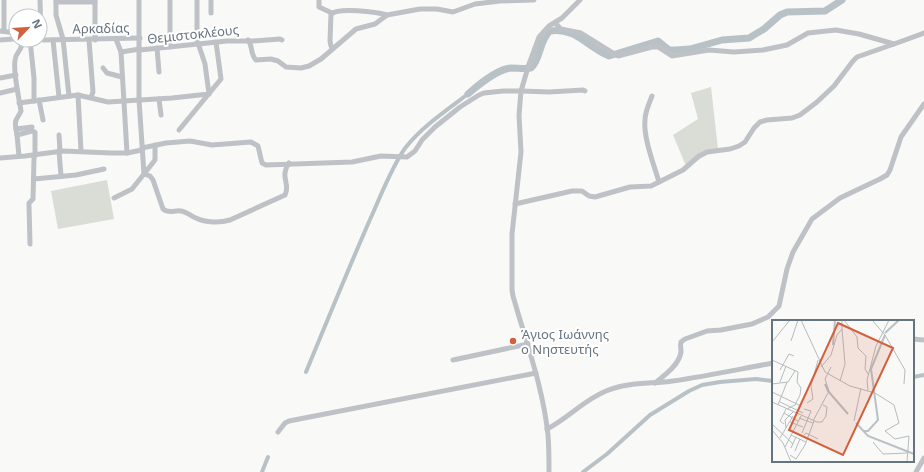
<svg xmlns="http://www.w3.org/2000/svg" width="924" height="472" font-family="'Noto Sans',sans-serif">
	<style>
		.green { fill: #d9ddd6 }
		.lines { fill: none; stroke-linecap: round; stroke-linejoin: round }
		.canal { stroke: #b8c2c6; stroke-width: 4 }
		.river { stroke: #b8c2c6; stroke-width: 7 }
		.minor { stroke: #bec2c6; stroke-width: 5 }
		.poi-dot { fill: #d3603d; stroke: #fff; stroke-width: 1.5 }
		.labels { text-anchor: middle; dominant-baseline: central; stroke-width: 4; stroke-linejoin: round; paint-order: stroke }
		.street-label { font-size: 13px; fill: #66747f; stroke: #fff }
		.poi-label { font-size: 13px; fill: #66747f; stroke: #fff; text-anchor: start }
		.inset-river { fill: none; stroke: #b8c2c6; stroke-width: 2 }
		.inset-road { fill: none; stroke: #b5bcc0; stroke-width: 1 }
		.view { fill: #d3603d; fill-opacity: 0.15; stroke: #d3603d; stroke-width: 2 }
		.inset-edge { fill: none; stroke: #66747f; stroke-width: 2 }
	</style>
	<rect width="100%" height="100%" fill="#f9f9f7"/>
	<g class="green">
		<path d="M711,87L718,149L686,166L673,135L698,119L691,93Z"/>
		<path d="M107,180L114,219L58,229L51,191Z"/>
	</g>
	<g class="lines">
		<g class="canal">
			<path d="M306,372C328,319 349,267 372,215C381,195 393,164 406,147C423,126 447,110 468,94"/>
			<path d="M913,377L924,375"/>
			<path d="M262,472L268,457"/>
			<path d="M583,472L607,454L650,415L689,391L702,385L720,382L756,379L773,381"/>
		</g>
		<path class="river" d="M468,94C478,85 498,69 511,68C518,68 524,69 531,68C541,59 539,41 550,31C576,27 588,48 609,56L658,41L669,50H676L690,49L722,40L749,38L764,29L780,15L787,12L825,11L842,0"/>
		<g class="minor">
			<path d="M4,0V31"/>
			<path d="M40,0L41,39"/>
			<path d="M56,0V15L63,39L69,96"/>
			<path d="M95,0V40"/>
			<path d="M139,0V100L144,174L150,176L153,180L163,209C169,214 174,210 181,211C187,212 191,216 196,218C206,223 220,223 230,220L285,195C291,184 279,177 289,163"/>
			<path d="M170,0V47"/>
			<path d="M197,0V43"/>
			<path d="M319,0V7L332,13"/>
			<path d="M56,2H95"/>
			<path d="M211,13V0"/>
			<path d="M555,23L561,29L581,33L618,56L652,47H658L672,56L709,50L734,52L763,50L787,45L808,33L836,30L859,34L894,44L924,33"/>
			<path d="M0,31L16,33"/>
			<path d="M40,38L43,40L140,38"/>
			<path d="M116,39L121,52L127,153"/>
			<path d="M0,40L13,39L16,37"/>
			<path d="M22,40C23,51 16,51 15,60C13,74 19,97 21,111C17,120 14,119 16,129L32,127"/>
			<path d="M30,40L34,78V101"/>
			<path d="M53,40L59,97"/>
			<path d="M89,40L93,92L91,97"/>
			<path d="M248,40C253,46 250,54 256,60L271,59L278,61L286,67L301,68L309,66L321,59L356,29L375,24L387,15L420,9H437L453,12L475,4L500,1L534,0"/>
			<path d="M157,48L159,72"/>
			<path d="M333,48L331,46L330,41L331,14C339,7 376,12 387,15"/>
			<path d="M140,50L227,41H253L280,39L282,40"/>
			<path d="M121,52L140,49"/>
			<path d="M103,68L107,73L122,77"/>
			<path d="M0,78L16,75"/>
			<path d="M0,93L17,89"/>
			<path d="M78,95L81,151"/>
			<path d="M652,96C649,104 645,112 645,120C643,137 654,165 659,182"/>
			<path d="M159,99L161,115"/>
			<path d="M39,100L43,120"/>
			<path d="M19,103L78,95L108,102L172,98L209,94L205,64L198,43"/>
			<path d="M16,129L17,135L32,131L35,132V155L34,158L33,199L29,203V205L30,244"/>
			<path d="M179,130L221,79L216,42"/>
			<path d="M17,135L19,156"/>
			<path d="M59,135L60,151"/>
			<path d="M142,148L166,143L190,141L212,145L251,142L258,146L262,163L266,165L352,162L381,156L407,157L415,151L422,140L435,127L460,107L479,95L484,93L503,91H521L549,92L583,90L585,91"/>
			<path d="M59,151L61,176"/>
			<path d="M0,158L25,156L63,151L111,153H127L142,150"/>
			<path d="M34,179L76,175L104,169"/>
			<path d="M114,198L132,189L144,174L155,160V145"/>
			<path d="M515,204L572,191H582L589,196L595,197L630,187L651,186L683,170L699,156L707,152L730,149L739,146L745,142L754,128L760,122L767,120L792,118L800,115L817,102L834,86L853,61L857,57L894,44"/>
			<path d="M913,339L924,340"/>
			<path d="M453,360L528,344"/>
			<path d="M655,383C665,375 679,365 681,352C681,348 680,346 681,342L685,339L707,331L721,330L752,324L768,317L779,306L787,269L793,252L812,219L840,198L880,179L887,175L890,170L901,137L924,104"/>
			<path d="M547,429C568,418 584,400 606,391C627,382 651,384 673,381C707,376 740,369 773,363"/>
			<path d="M278,432L285,423L289,421L536,373"/>
			<path d="M549,472C549,460 549,447 548,435C543,387 526,342 513,296L512,290V234L521,152L519,115L521,91L529,64L539,37L549,26L562,18L580,0"/>
			<path d="M916,472L924,458"/>
		</g>
	</g>
	<circle class="poi-dot" cx="513" cy="341" r="4"/>
	<g class="labels">
		<g class="street-label">
			<text transform="translate(101 28) rotate(-1)">Αρκαδίας</text>
			<text transform="translate(193 34) rotate(-6)">Θεμιστοκλέους</text>
		</g>
		<g class="poi-label">
			<text x="521" y="334">Άγιος Ιωάννης<tspan x="521" dy="15">ο Νηστευτής</tspan></text>
		</g>
	</g>
	<g transform="translate(772 320)">
		<rect width="142" height="142" fill="#f9f9f7"/>
		<path class="inset-river" d="M113,13L127,0M61,25L63,0M53,64L56,71L76,94M84,103L96,116L142,134M91,111H96L106,100L99,49L113,15"/>
		<path class="inset-road" d="M29,0L53,52L78,66L103,73L122,85L127,103L113,111L123,119L137,116L135,142M72,0L85,17L86,28L94,36L93,49L96,54M100,0L113,15L133,50L132,64M19,21L26,0M0,22L18,0M0,40L26,52L25,62L29,68L28,75L23,85L15,89M49,47L59,35L65,15L70,9V0M8,50L17,34L22,36M68,61L73,44L70,9M8,62L14,46M0,64L16,62L23,51M96,70L95,60L104,26L117,0M0,72L29,86M0,82L45,102H50L54,96L55,87L51,85M8,82L31,93M35,83L41,79L39,66L46,40M6,85L15,62M12,93L26,101M27,98L41,103M41,101L57,71L53,59L59,47M82,101L89,68M18,102L31,107M0,104L21,124M12,104L8,101L14,89M14,108L13,100L21,92M0,110L11,123L19,142M30,113L39,91L32,89M19,115L34,122M32,115L34,113L46,119M8,118L21,96M101,122L111,134L135,133M13,127L29,96M19,128L24,117M23,131L28,119M18,135L24,139L33,125L42,101"/>
		<path class="view" d="M66,3L121,28L71,135L17,110Z"/>
		<rect width="142" height="142" class="inset-edge"/>
	</g>
	<g transform="translate(28 28) rotate(65)"><circle r="19" fill="#ffffff" stroke="#c2c7cc"/>
	<path d="M0-3L7 15L0 10L-7 15Z" fill="#d3603d"/>
	<text y="-6" font-size="11" font-weight="bold" text-anchor="middle" fill="#66747f">N</text>
	</g>
</svg>
